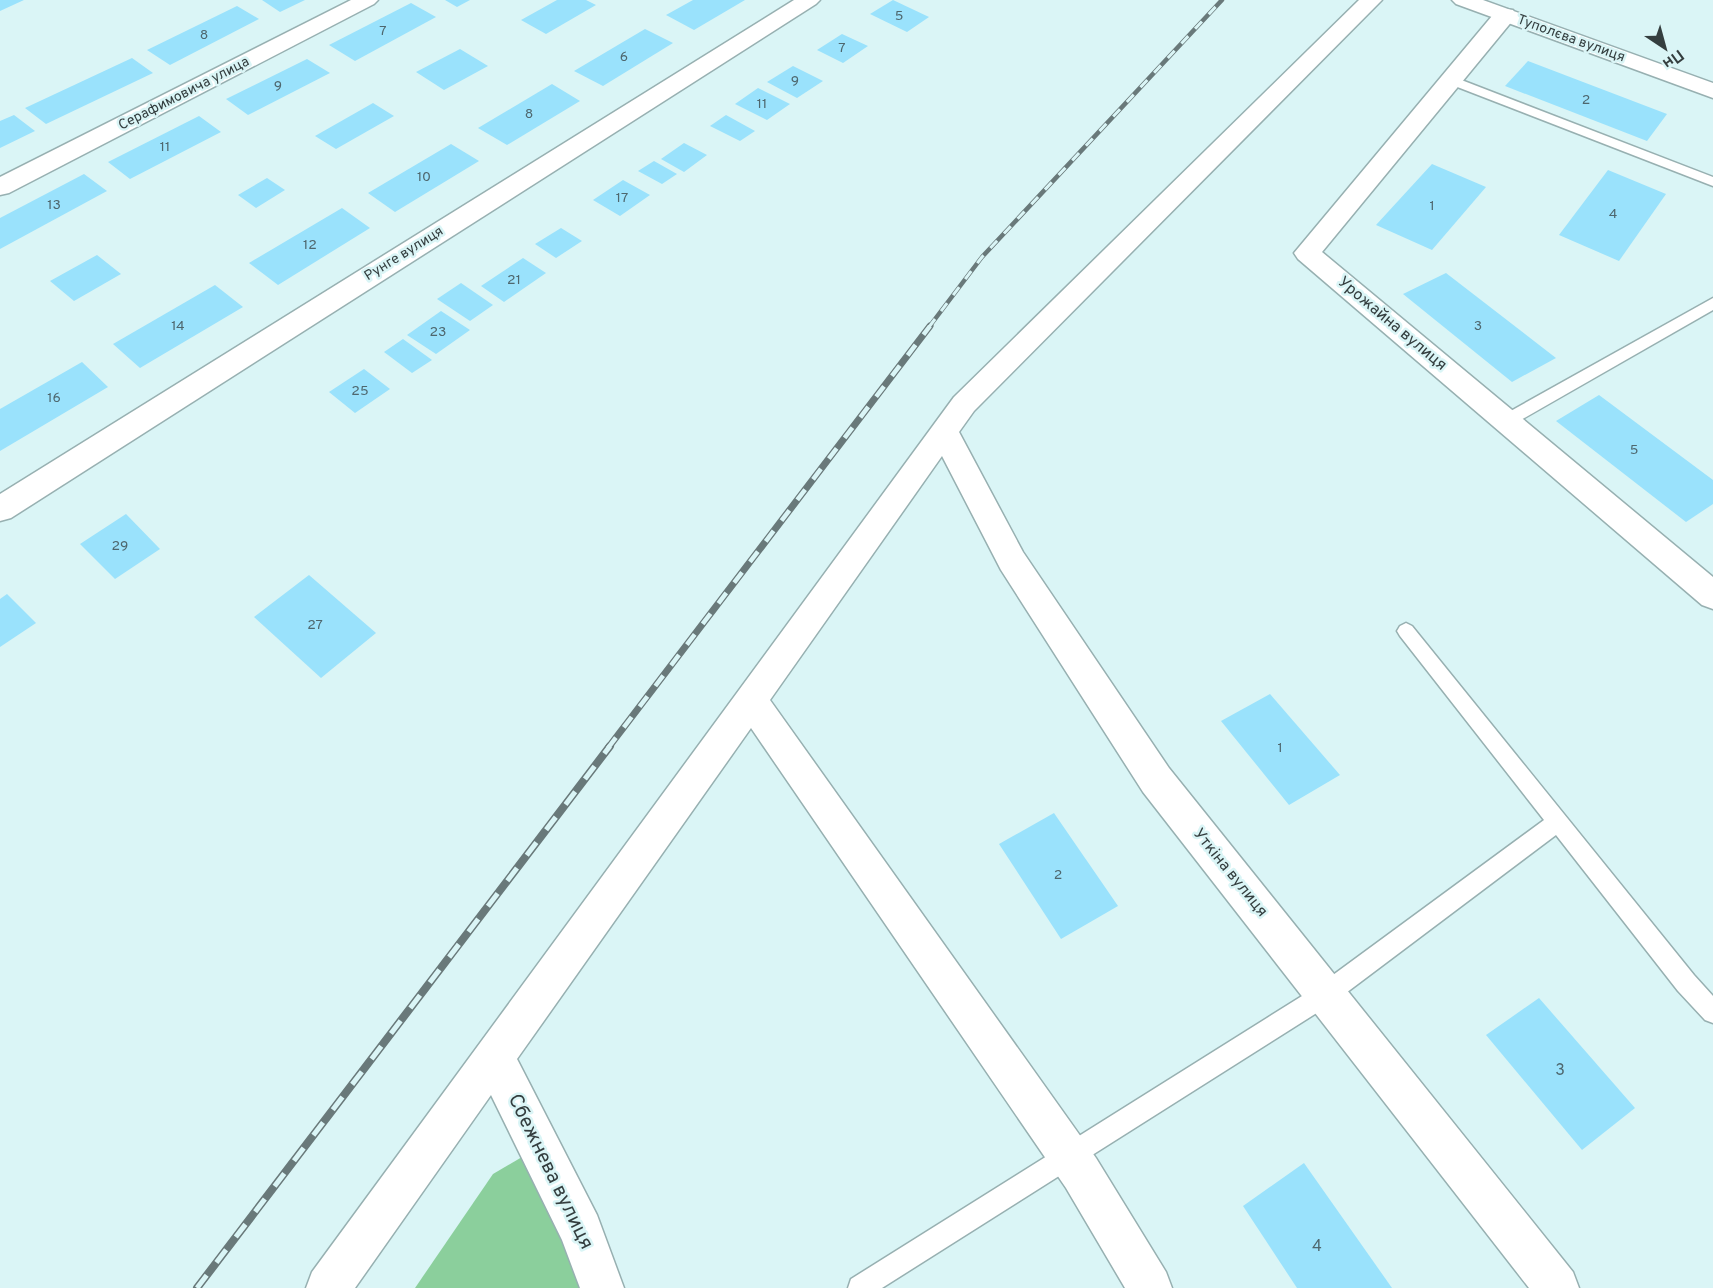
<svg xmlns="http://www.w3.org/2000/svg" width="1713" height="1288" font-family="Overpass,sans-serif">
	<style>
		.forest { fill: #8bcf9c }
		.building { fill: #9ae2fc }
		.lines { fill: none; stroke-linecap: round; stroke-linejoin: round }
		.service-casing { stroke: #97b0b1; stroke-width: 3 }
		.minor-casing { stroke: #97b0b1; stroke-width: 3 }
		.secondary-casing { stroke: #97b0b1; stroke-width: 3 }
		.service { fill: #fff; fill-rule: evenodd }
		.minor { fill: #fff; fill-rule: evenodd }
		.secondary { fill: #fff; fill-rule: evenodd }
		.rail-far2-casing { stroke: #69797a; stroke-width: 4.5 }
		.rail-far1-casing { stroke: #69797a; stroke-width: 7 }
		.rail-casing { stroke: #69797a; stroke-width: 8 }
		.rail-far2 { stroke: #daf5f6; stroke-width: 3; stroke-dasharray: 10; stroke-linecap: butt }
		.rail-far1 { stroke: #daf5f6; stroke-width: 4.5; stroke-dasharray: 13; stroke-linecap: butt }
		.rail { stroke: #daf5f6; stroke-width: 5; stroke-dasharray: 16; stroke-linecap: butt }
		.labels { text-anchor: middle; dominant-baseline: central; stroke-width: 5; stroke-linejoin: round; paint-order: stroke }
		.number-label { font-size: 14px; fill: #4e676e }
		.far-street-label { font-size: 14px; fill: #343e3f; stroke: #daf5f6 }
		.street-label { font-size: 16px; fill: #343e3f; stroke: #daf5f6 }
		.near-number-label { font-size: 16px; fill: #4e676e }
		.near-street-label { font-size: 20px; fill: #343e3f; stroke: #daf5f6 }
	</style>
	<rect width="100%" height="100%" fill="#daf5f6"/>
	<path class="forest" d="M539,1147L599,1288H415L493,1174Z"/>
	<g class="building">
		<path d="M0,0H24L0,11Z"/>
		<path d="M262,0H305L280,12Z"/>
		<path d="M445,0H470L457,7Z"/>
		<path d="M557,0H586L596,5L546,34L521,20Z"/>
		<path d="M693,0H745L694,30L666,15Z"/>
		<path d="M893,0L929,17L907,32L870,14Z"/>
		<path d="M411,3L436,17L355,61L329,45Z"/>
		<path d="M237,6L259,19L170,65L147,50Z"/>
		<path d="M645,29L673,43L603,86L574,71Z"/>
		<path d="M842,34L868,46L843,63L817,50Z"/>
		<path d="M460,49L488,66L444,90L416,72Z"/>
		<path d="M132,58L153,73L46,124L25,108Z"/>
		<path d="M307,59L330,73L248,115L226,99Z"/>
		<path d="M1528,61L1667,114L1647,141L1505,86Z"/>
		<path d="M793,66L823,81L797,98L767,82Z"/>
		<path d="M552,84L580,101L507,145L478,128Z"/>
		<path d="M758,88L790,104L767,120L735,104Z"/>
		<path d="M373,103L394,116L336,149L315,136Z"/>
		<path d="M14,115L35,131L0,148V121Z"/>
		<path d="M726,115L755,131L740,141L710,126Z"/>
		<path d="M199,116L221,132L130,179L108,162Z"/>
		<path d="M684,143L707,155L684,172L661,159Z"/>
		<path d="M451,144L479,161L395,212L368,193Z"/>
		<path d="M654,161L677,174L662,184L638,171Z"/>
		<path d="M1432,164L1486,187L1432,250L1376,225Z"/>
		<path d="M1608,170L1666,194L1619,261L1559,235Z"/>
		<path d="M84,174L107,191L0,249V218Z"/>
		<path d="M267,178L285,190L256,208L238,195Z"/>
		<path d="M623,180L650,195L620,216L593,200Z"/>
		<path d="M342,208L370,228L278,285L249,263Z"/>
		<path d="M561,228L582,241L556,258L535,244Z"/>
		<path d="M97,255L121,274L74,301L50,281Z"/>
		<path d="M523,258L546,273L504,302L481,286Z"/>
		<path d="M1446,273L1556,358L1512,382L1403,294Z"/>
		<path d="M461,283L493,305L470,321L437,299Z"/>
		<path d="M215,285L243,307L140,368L113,344Z"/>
		<path d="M441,311L470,330L436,354L407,335Z"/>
		<path d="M403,339L432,360L412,373L384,352Z"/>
		<path d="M82,362L108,387L0,451V409Z"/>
		<path d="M364,369L390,389L355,413L329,392Z"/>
		<path d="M1599,395L1713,480V504L1686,522L1556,421Z"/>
		<path d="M126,514L160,549L115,579L80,544Z"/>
		<path d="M309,575L376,633L321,678L254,617Z"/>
		<path d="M7,594L36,623L0,647V599Z"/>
		<path d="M1270,694L1340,775L1289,805L1221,721Z"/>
		<path d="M1054,813L1118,906L1061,939L999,844Z"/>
		<path d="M1539,998L1635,1108L1582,1150L1486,1035Z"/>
		<path d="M1304,1163L1392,1288H1297L1243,1206Z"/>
	</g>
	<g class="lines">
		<g class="service-casing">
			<g id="service">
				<path d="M1451,76L1713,177V186L1447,83L1445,80L1447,77Z"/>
				<path d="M1713,298V310L1512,425H1500L1498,421L1500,417Z"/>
				<path d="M1406,623L1412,626L1694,975L1713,996V1023L1705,1020L1678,991L1556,835L1334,1002L882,1288H848L851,1279L1318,986L1544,820L1400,636L1397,631L1400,626Z"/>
			</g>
		</g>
		<g class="minor-casing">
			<g id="minor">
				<path d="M351,0H378L374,4L9,193L0,195V177Z"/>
				<path d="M794,0H820L816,4L11,518L0,521V494Z"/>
				<path d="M1359,0H1382L974,411L959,432L1023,552L1169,768L1573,1272L1579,1288H1529L1143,792L1001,570L942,456L770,700L1096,1158L1166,1272L1172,1288H1125L1066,1188L751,728L517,1059L597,1215L624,1288H580L562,1240L491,1095L355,1288H306L312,1272L954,397Z"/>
				<path d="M1505,9L1513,10L1516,15L1513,20L1322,252L1713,577V609L1702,605L1298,259L1294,253L1497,10Z"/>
			</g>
		</g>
		<g class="secondary-casing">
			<path id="secondary" d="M1452,0H1483L1713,83V98L1456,4Z"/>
		</g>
		<use href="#service" class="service"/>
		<use href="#minor" class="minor"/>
		<use href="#secondary" class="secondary"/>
		<g class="rail-far2-casing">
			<path id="rail-far2" d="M929,327L982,257L1222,0"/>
		</g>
		<g class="rail-far1-casing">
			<path id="rail-far1" d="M608,748L930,326"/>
		</g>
		<g class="rail-casing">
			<path id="rail" d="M197,1288L610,746"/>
		</g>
		<use href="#rail-far2" class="rail-far2"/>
		<use href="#rail-far1" class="rail-far1"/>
		<use href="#rail" class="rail"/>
	</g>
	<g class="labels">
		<g class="number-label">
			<text x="899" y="16">5</text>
			<text x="383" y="31">7</text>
			<text x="204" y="35">8</text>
			<text x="842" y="48">7</text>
			<text x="624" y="57">6</text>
			<text x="795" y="81">9</text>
			<text x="278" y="86">9</text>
			<text x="1586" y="100">2</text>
			<text x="762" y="104">11</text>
			<text x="529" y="114">8</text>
			<text x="165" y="147">11</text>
			<text x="424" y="177">10</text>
			<text x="622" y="198">17</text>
			<text x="54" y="205">13</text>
			<text x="1432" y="206">1</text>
			<text x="1613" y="214">4</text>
			<text x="310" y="245">12</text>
			<text x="514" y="280">21</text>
			<text x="178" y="326">14</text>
			<text x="1478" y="326">3</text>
			<text x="438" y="332">23</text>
			<text x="360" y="391">25</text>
			<text x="54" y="398">16</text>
			<text x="1634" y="450">5</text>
			<text x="120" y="546">29</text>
			<text x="315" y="625">27</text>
			<text x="1280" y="748">1</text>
			<text x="1058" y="875">2</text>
		</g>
		<g class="far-street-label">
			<text transform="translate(1571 39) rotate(20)">Туполєва вулиця</text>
			<text transform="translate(184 94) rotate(-27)">Серафимовича улица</text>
			<text transform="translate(404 254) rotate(-32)">Рунге вулиця</text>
		</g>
		<g class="street-label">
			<text transform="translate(1392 324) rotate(40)">Урожайна вулиця</text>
			<text transform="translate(1230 873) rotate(51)">Уткiна вулиця</text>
		</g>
		<g class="near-number-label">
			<text x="1560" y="1071">3</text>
			<text x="1317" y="1247">4</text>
		</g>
		<g class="near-street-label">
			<text transform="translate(550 1172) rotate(64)">Сбежнева вулиця</text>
		</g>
	</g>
	<g transform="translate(1665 48) rotate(144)" stroke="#daf5f6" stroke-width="4.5" paint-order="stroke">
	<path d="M0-4.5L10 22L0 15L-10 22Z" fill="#343e3f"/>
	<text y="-9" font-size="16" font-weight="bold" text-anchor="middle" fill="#343e3f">Пн</text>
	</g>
</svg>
